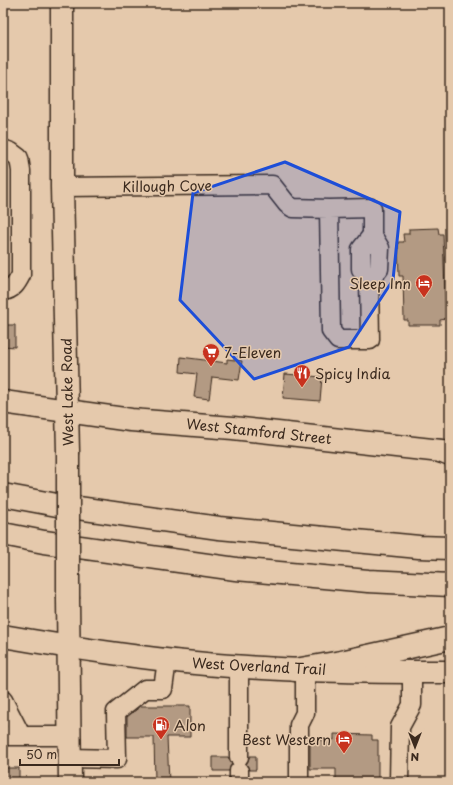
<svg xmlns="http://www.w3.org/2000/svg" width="453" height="785" font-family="'Playpen Sans',sans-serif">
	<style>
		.building { fill: #b39a83; stroke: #3b2a1e }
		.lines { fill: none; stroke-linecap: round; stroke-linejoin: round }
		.minor-casing { stroke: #3b2a1e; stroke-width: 21 }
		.major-casing { stroke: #3b2a1e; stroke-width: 25 }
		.highway-casing { stroke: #3b2a1e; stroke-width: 25 }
		.minor { stroke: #e5c9ac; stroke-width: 18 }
		.major { stroke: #e5c9ac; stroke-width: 22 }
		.highway { stroke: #e5c9ac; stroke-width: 22 }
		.major-bridge-casing { stroke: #3b2a1e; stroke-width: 25; stroke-linecap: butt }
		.major-bridge { stroke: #e5c9ac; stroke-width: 22 }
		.marked { fill: #1d4ed8; fill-opacity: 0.2; stroke: #1d4ed8; stroke-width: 3; stroke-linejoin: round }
		.labels { text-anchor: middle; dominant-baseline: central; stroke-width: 3; stroke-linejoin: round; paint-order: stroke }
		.street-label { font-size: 14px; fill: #3b2a1e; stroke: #e5c9ac }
		.poi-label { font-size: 14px; fill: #3b2a1e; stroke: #e5c9ac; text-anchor: start }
	</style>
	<rect width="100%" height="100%" fill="#e5c9ac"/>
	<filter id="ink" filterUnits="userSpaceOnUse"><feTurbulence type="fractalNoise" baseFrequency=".025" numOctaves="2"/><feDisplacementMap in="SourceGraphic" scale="8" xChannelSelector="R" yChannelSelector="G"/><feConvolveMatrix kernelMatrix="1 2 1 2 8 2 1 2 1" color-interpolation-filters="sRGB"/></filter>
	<g filter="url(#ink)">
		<g class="building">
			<path d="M438,228L439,234H443L446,319L440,320V325H408V320H404L403,276H399L398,242H404L403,234H409V229Z"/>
			<path d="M3,325H15V347L3,346Z"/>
			<path d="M181,357L227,363V359L242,361L239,380L212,377L209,399L194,397L197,374L180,372Z"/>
			<path d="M285,374L322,377L320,401L283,398Z"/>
			<path d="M141,706H190V737H167L169,782H155L154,737H127V717Z"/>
			<path d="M334,734L372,735V740H378V782H336V769H310V740H334Z"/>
			<path d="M250,756H256V770H249L246,764Z"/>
			<path d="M213,757H228L232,764L229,771H213Z"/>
			<rect x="3" y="768" width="16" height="14"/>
		</g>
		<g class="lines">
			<g class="minor-casing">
				<g id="minor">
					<path d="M3,149L11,152L19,158L21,171V275C17,283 13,290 3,291"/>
					<path d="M62,187L272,185L287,204L293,208L329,209L331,331L338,340H370L369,276L375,274L379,269L380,248L372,235V208L329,209"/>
					<path d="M369,276L364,273L361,269V249L372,235"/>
					<path d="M239,666V757"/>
					<path d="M3,700L21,735"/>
					<path d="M3,736H70"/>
					<path d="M70,758L117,759L116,712L145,689H163L167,660"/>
					<path d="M239,782V771"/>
					<path d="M299,782V725L305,713V670"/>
					<path d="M399,782L400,727L412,705V672"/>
				</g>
			</g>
			<g class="major-casing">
				<g id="major">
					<path d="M62,3V187L68,452"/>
					<path d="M3,402L131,420L233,428L450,452"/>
					<path d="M68,599L70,782"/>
					<path d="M3,636C67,647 131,657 195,663C280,671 365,672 450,672"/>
				</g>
			</g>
			<g class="highway-casing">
				<g id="highway">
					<path d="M440,451L450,455"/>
					<path d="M3,495L57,505L219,528L419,547L450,548"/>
					<path d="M3,534L44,542L236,569L368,581L450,585"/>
					<path d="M295,670L341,662L450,638"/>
				</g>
			</g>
			<use href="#minor" class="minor"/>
			<use href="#major" class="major"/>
			<use href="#highway" class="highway"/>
			<g class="major-bridge-casing">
				<path id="major-bridge" d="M68,452V599"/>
			</g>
			<use href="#major-bridge" class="major-bridge"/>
		</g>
	</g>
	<path class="marked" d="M285,162L400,212L393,280L349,347L254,379L180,300L193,193Z"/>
	<defs>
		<g id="hotel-pin" transform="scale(0.9)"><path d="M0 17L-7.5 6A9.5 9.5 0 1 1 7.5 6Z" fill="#c8321e" stroke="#e5c9ac"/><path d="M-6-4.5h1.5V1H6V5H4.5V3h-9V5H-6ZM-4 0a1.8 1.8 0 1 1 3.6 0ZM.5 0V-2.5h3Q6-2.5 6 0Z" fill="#fff"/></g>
		<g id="supermarket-pin" transform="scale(0.9)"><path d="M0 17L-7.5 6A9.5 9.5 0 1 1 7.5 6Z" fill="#c8321e" stroke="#e5c9ac"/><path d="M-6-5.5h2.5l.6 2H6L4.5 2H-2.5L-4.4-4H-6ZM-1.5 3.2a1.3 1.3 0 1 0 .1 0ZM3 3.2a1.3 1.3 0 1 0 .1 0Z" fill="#fff"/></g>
		<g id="restaurant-pin" transform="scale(0.9)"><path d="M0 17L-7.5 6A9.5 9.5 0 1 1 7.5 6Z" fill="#c8321e" stroke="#e5c9ac"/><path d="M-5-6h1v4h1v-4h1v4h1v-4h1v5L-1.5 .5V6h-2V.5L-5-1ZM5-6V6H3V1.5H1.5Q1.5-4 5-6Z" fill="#fff"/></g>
		<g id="fuel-pin" transform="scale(0.9)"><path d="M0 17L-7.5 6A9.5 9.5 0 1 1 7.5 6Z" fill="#c8321e" stroke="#e5c9ac"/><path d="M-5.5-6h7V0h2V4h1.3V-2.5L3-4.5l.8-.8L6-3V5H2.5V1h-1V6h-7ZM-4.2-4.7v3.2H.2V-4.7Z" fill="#fff"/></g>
	</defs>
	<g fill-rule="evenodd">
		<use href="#hotel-pin" x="424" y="283"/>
		<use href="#supermarket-pin" x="211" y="352"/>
		<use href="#restaurant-pin" x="302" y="373"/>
		<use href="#fuel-pin" x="161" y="725"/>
		<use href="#hotel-pin" x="344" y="739"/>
	</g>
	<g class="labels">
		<g class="street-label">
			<text transform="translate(167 186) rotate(-1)">Killough Cove</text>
			<text transform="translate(67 392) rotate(-91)">West Lake Road</text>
			<text transform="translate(259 431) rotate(6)">West Stamford Street</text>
			<text transform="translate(259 666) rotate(3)">West Overland Trail</text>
		</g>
		<g class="poi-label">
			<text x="411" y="283" text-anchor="end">Sleep Inn</text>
			<text x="224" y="352">7-Eleven</text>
			<text x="315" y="373">Spicy India</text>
			<text x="174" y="725">Alon</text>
			<text x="331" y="739" text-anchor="end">Best Western</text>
		</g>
	</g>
	<rect width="453" height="785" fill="none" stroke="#e5c9ac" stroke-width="16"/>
	<rect x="8" y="8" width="437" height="769" fill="none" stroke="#3b2a1e" stroke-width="1.5" filter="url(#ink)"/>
	<g transform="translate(415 747) rotate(180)" stroke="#e5c9ac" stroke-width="3" paint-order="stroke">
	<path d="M0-3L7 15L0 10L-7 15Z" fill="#3b2a1e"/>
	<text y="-6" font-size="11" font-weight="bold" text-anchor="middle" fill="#3b2a1e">N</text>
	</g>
	<path d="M20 759v6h99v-6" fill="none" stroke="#3b2a1e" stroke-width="2"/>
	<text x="26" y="759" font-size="12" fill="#3b2a1e" stroke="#e5c9ac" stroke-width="3" paint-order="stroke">50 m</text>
</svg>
